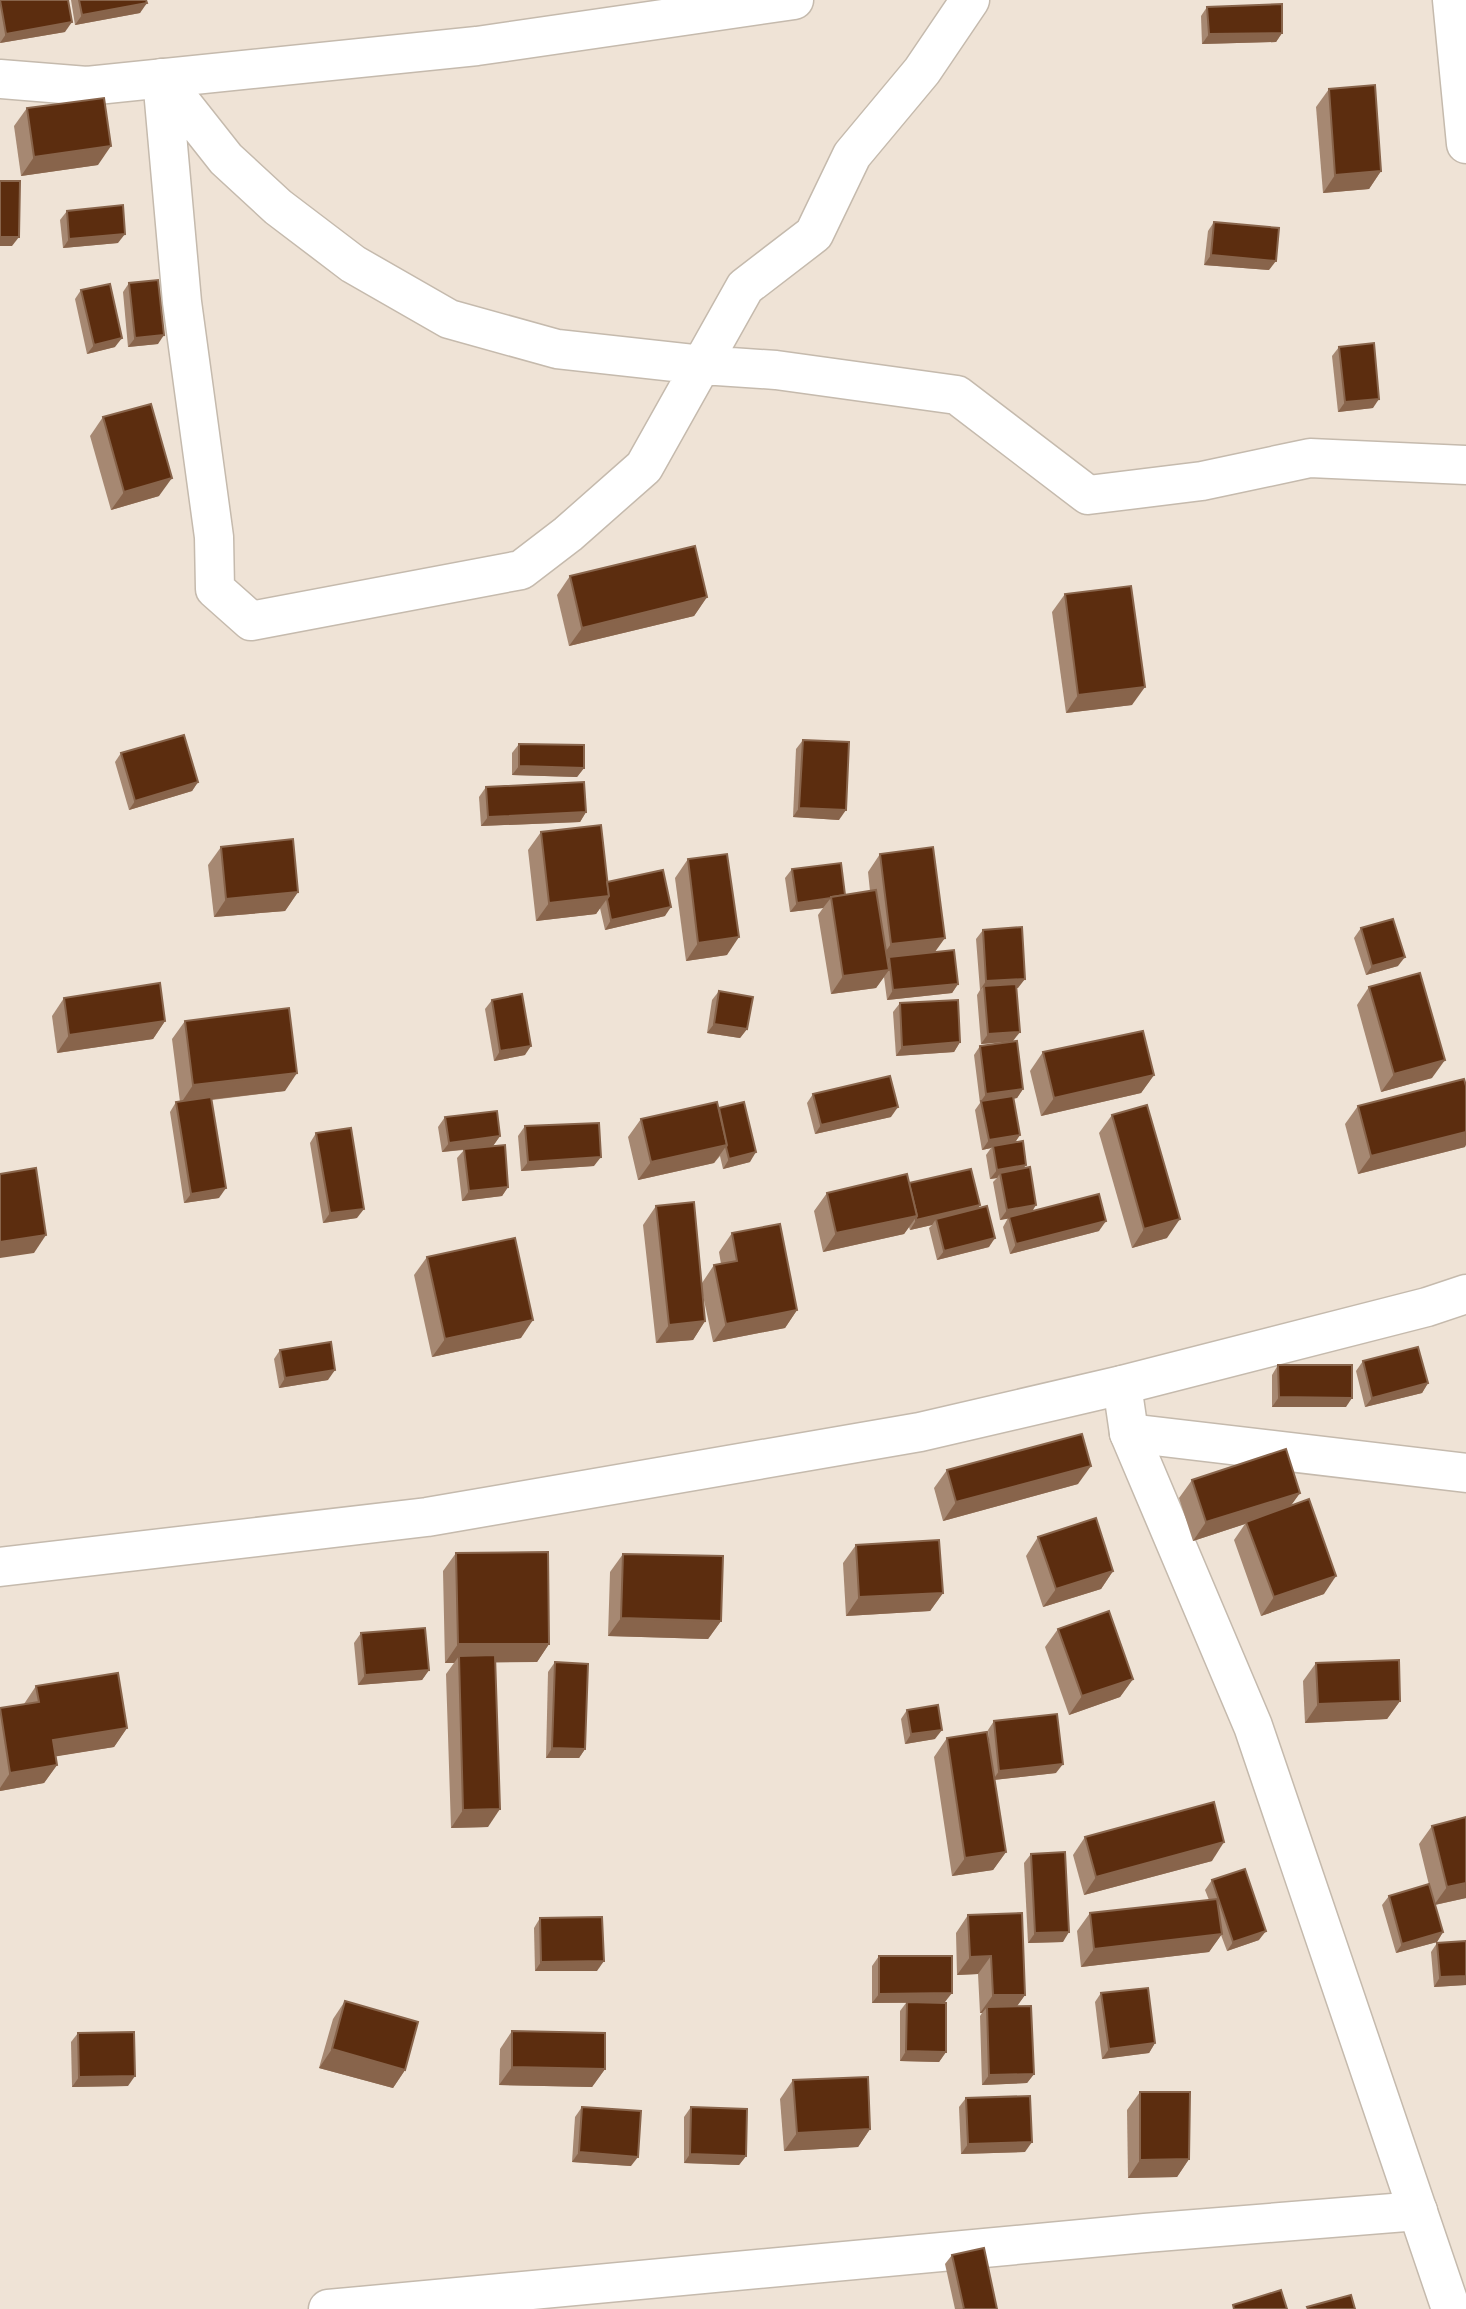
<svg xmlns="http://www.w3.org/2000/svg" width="1466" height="2309" font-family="'Open Sans',sans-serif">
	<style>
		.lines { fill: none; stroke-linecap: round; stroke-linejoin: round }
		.minor-casing { stroke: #c5baad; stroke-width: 41 }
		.highway-casing { stroke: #c5baad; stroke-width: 41 }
		.minor { stroke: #fff; stroke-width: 38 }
		.highway { stroke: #fff; stroke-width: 38 }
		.wall { fill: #a68872 }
		.shaded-wall { fill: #88644b }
		.building { fill: #5c2d0f; stroke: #88644b; stroke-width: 2 }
	</style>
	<rect width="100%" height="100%" fill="#efe3d6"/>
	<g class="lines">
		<g class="minor-casing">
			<g id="minor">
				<path d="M970,0L922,71L852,155L814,234L745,287L644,467L568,534L521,570L251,621L215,589L214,537L182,302L162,78L226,159L278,207L353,264L449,319L557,349L702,365L776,370L957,395L1088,495L1202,481L1310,458L1466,465"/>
				<path d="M1452,0L1466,144"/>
				<path d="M0,79L87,86L477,46L794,0"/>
				<path d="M1122,1385L1129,1433L1253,1726L1451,2309"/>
				<path d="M1129,1433L1466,1473"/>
				<path d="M328,2309L1145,2233L1418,2211"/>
			</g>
		</g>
		<g class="highway-casing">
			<path id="highway" d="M0,1567L427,1517L920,1432L1122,1385L1427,1307L1466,1294"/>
		</g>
		<use href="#minor" class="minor"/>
		<use href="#highway" class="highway"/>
	</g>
	<g class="wall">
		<path d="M0,0L65,32L0,43Z"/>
		<path d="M71,0H146L140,13L75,25Z"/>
		<path d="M1207,7L1282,33L1276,42L1202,44L1201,16Z"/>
		<path d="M1329,89L1381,171L1369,189L1323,193L1316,107Z"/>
		<path d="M27,108L98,165L21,176L14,126Z"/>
		<path d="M67,211L118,243L63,248L60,220Z"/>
		<path d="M1214,222L1269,270L1204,265L1208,231Z"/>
		<path d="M129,283L158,344L128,347L123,292Z"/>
		<path d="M81,290L115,347L87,354L75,299Z"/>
		<path d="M1339,347L1373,408L1338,412L1332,356Z"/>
		<path d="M103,417L159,496L111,510L90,436Z"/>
		<path d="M570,576L707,597L694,616L569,646L557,595Z"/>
		<path d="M1065,594L1132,705L1066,713L1052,612Z"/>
		<path d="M803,740L839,820L793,817L796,749Z"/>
		<path d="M519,744L584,768L577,777L512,775V753Z"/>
		<path d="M121,753L198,782L192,791L129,810L115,762Z"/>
		<path d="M486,787L586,812L580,822L481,826L479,797Z"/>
		<path d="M541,832L607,882L665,916L605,930L600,908L596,914L536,921L528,850Z"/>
		<path d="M221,847L298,892L285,911L214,917L208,865Z"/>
		<path d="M880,854L934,952L958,984L952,993L887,1000L884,977L876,988L831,994L818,915L823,908L790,912L785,878L792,869L845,895L870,891L868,872Z"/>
		<path d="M688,859L727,955L686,961L675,878Z"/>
		<path d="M1361,928L1398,966L1366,975L1354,938Z"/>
		<path d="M983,930L1018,988H1017L1013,1041L1023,1089L1017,1098L1013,1099L1020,1135L1015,1142L1023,1169L1033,1211L1099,1231L1010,1254L1003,1227L1008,1218L1000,1220L993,1182L997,1178L990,1179L986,1155L991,1148L982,1150L975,1110L980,1103L974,1055L980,1046L1008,1042L981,1044L977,995L980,990L976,939Z"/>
		<path d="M1369,987L1432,1078L1381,1092L1357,1005Z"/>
		<path d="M719,991L747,1029L740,1038L707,1033L712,1000Z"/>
		<path d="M64,998L165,1021L153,1039L57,1053L52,1016Z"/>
		<path d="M492,1000L525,1055L494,1061L485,1009Z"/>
		<path d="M900,1003L960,1042L954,1052L896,1056L893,1012Z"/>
		<path d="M185,1021L285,1091L212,1100L219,1198L184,1203L170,1112L176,1102H180L172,1039Z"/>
		<path d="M1043,1052L1154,1075L1141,1093L1041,1116L1030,1071Z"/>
		<path d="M813,1094L891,1117L815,1134L807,1103Z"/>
		<path d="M1358,1106L1465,1147L1358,1174L1345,1124Z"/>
		<path d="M719,1108L750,1162L723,1169L720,1156L714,1163L638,1180L628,1137L641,1119Z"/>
		<path d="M1112,1115L1167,1238L1132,1248L1099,1133Z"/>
		<path d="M445,1117L500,1136L493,1146L508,1187L502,1196L462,1201L457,1158L464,1150L442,1152L438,1127Z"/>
		<path d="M525,1126L594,1166L521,1171L518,1136Z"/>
		<path d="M316,1133L357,1218L323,1223L310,1143Z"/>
		<path d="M909,1183L980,1205L978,1208L989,1247L937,1260L929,1228L932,1225L910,1230L909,1227L904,1234L823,1252L814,1211L827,1193Z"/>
		<path d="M656,1206L702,1283L714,1265L721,1264L719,1252L732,1233L797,1310L785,1328L713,1342L702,1291L705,1321L693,1340L656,1343L643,1225Z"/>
		<path d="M427,1257L521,1338L432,1357L414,1275Z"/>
		<path d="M280,1350L328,1380L279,1388L274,1359Z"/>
		<path d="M1363,1361L1428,1383L1422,1393L1365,1407L1356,1371Z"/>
		<path d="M1278,1365L1346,1407H1272V1375Z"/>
		<path d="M947,1470L1078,1484L943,1521L934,1488Z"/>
		<path d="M1192,1480L1300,1493L1290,1506L1324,1594L1261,1616L1234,1540L1245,1524L1193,1541L1179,1498Z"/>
		<path d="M1038,1537L1113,1571L1101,1589L1043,1607L1026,1556Z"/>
		<path d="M856,1545L943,1593L930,1611L846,1616L843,1563Z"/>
		<path d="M456,1553L549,1644L537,1662H496L488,1827L451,1828L446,1674L454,1663H445L443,1571Z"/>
		<path d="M623,1554L721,1621L708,1639L608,1636L610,1572Z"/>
		<path d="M1058,1629L1133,1679L1120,1697L1069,1715L1045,1647Z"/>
		<path d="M361,1633L429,1670L422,1680L358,1685L354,1643Z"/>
		<path d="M555,1662L585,1749L579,1758H546L548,1672Z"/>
		<path d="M1316,1663L1400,1701L1387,1719L1305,1723L1303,1681Z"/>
		<path d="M36,1686L127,1728L114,1747L56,1756L57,1765L44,1783L0,1791V1708L24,1704Z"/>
		<path d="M907,1710L935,1739L905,1744L901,1719Z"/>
		<path d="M994,1721L1056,1773L994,1780L1006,1852L993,1870L952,1876L934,1757L947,1738L990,1749L988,1730Z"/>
		<path d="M1466,1817V1898L1435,1905L1443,1932L1437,1942L1396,1953L1382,1905L1389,1896L1430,1889L1419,1844L1432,1826Z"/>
		<path d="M1085,1837L1212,1861L1084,1895L1073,1855Z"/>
		<path d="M1031,1854L1063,1942L1028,1943L1024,1863Z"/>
		<path d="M1212,1880L1259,1940L1227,1951L1221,1935L1209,1952L1081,1967L1077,1931L1090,1913L1209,1900L1205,1890Z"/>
		<path d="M968,1915L1025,1995L1017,2006L1034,2074L1027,2083L982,2085L980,2016L982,2013H980L978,1974L957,1975L956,1933Z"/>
		<path d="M540,1918L597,1971H535L534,1928Z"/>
		<path d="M1466,1941V1985L1434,1987L1431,1952L1437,1943Z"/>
		<path d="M879,1956L945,2002L946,2052L939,2062L900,2061V2011L906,2003H872V1966Z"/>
		<path d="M1101,1993L1155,2043L1149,2053L1102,2059L1095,2002Z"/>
		<path d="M345,2001L405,2070L393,2088L319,2068L333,2019Z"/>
		<path d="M512,2031L605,2069L592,2087L499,2085L500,2049Z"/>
		<path d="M78,2033L128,2086L72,2087L71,2042Z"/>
		<path d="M793,2080L870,2129L858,2147L784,2151L780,2099Z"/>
		<path d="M1140,2092L1189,2159L1177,2177L1128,2178L1127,2110Z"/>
		<path d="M966,2098L1025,2152L961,2154L959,2107Z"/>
		<path d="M582,2107L631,2166L572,2162L575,2117Z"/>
		<path d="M691,2107L746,2156L739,2165L684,2163V2117Z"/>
		<path d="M952,2255L997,2309H955L945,2264Z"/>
	</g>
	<g class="shaded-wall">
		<path d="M147,3L140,13L75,25L82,15Z"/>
		<path d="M72,22L65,32L0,43L6,34Z"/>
		<path d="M1282,33L1276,42L1202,44L1209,34Z"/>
		<path d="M111,146L98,165L21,176L34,157Z"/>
		<path d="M1381,171L1369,189L1323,193L1335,175Z"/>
		<path d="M125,234L118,243L63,248L69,239Z"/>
		<path d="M0,237H19L12,246H0Z"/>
		<path d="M1211,255L1276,261L1269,270L1204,265Z"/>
		<path d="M164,335L158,344L128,347L135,338Z"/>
		<path d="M122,338L115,347L87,354L94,345Z"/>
		<path d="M1379,399L1373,408L1338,412L1345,402Z"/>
		<path d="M172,478L159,496L111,510L124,492Z"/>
		<path d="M707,597L694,616L569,646L582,628Z"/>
		<path d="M1145,687L1132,705L1066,713L1078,695Z"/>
		<path d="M519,766L584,768L577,777L512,775Z"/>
		<path d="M198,782L192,791L129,810L135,801Z"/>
		<path d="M799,808L846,810L839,820L793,817Z"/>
		<path d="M586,812L580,822L481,826L488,817Z"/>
		<path d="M298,892L285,911L214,917L226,899Z"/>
		<path d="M609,896L596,914L536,921L549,903Z"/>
		<path d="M830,899L823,908L790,912L797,903Z"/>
		<path d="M671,907L665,916L605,930L611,920Z"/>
		<path d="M739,937L727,955L686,961L698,943Z"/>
		<path d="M945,938L932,956L889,957L886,961L878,962L891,944Z"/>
		<path d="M1405,957L1398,966L1366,975L1372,966Z"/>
		<path d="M889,970L876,988L831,994L843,976Z"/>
		<path d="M1025,979L1018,988L984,990V986L980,990L986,981Z"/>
		<path d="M958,984L952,993L887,1000L893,990Z"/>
		<path d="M165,1021L153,1039L57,1053L69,1035Z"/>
		<path d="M714,1024L747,1029L740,1038L707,1033Z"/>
		<path d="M1020,1032L1013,1041L981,1044L988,1034Z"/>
		<path d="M960,1042L954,1052L896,1056L902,1047Z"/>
		<path d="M531,1046L525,1055L494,1061L500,1051Z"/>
		<path d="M1445,1060L1432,1078L1381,1092L1394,1074Z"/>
		<path d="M297,1073L285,1091L181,1103L193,1085Z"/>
		<path d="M1154,1075L1141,1093L1041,1116L1054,1098Z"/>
		<path d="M1023,1089L1017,1098L982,1103L981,1101L986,1094Z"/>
		<path d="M898,1107L891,1117L815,1134L821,1125Z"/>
		<path d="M1466,1132V1145L1465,1147L1358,1174L1371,1156Z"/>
		<path d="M1020,1135L1014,1144L993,1146L991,1148L982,1150L989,1140Z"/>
		<path d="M500,1136L493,1146L442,1152L449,1143Z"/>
		<path d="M727,1145L714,1163L638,1180L651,1162Z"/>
		<path d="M756,1152L750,1162L723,1169L729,1159Z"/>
		<path d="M601,1157L594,1166L521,1171L528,1162Z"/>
		<path d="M1026,1165L1019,1174L1000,1173L997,1178L990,1179L997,1170Z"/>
		<path d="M508,1187L502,1196L462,1201L469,1191Z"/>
		<path d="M226,1188L219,1198L184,1203L191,1194Z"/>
		<path d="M980,1205L974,1215L936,1219L932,1225L910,1230L916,1220Z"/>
		<path d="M1036,1205L1030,1215L1000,1220L1007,1210Z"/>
		<path d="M364,1209L357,1218L323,1223L330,1213Z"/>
		<path d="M917,1216L904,1234L823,1252L836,1233Z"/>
		<path d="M1180,1219L1167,1238L1132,1248L1144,1229Z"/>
		<path d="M1106,1221L1099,1231L1010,1254L1016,1244Z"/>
		<path d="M46,1235L34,1253L0,1258V1242Z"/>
		<path d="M995,1238L989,1247L937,1260L944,1251Z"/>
		<path d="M797,1310L785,1328L713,1342L726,1324Z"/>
		<path d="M533,1320L521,1338L432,1357L445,1339Z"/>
		<path d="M705,1321L693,1340L656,1343L669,1325Z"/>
		<path d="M335,1370L328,1380L279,1388L285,1378Z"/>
		<path d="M1428,1383L1422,1393L1365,1407L1372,1398Z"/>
		<path d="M1279,1397L1352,1398L1346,1407H1272Z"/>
		<path d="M1091,1466L1078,1484L943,1521L956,1502Z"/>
		<path d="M1300,1493L1287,1511L1246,1522L1245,1524L1193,1541L1206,1522Z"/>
		<path d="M1113,1571L1101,1589L1043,1607L1056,1589Z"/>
		<path d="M1336,1576L1324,1594L1261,1616L1274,1597Z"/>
		<path d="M943,1593L930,1611L846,1616L859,1597Z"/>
		<path d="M621,1618L721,1621L708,1639L608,1636Z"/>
		<path d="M458,1644H549L537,1662L459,1663V1656L454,1663H445Z"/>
		<path d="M429,1670L422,1680L358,1685L365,1675Z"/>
		<path d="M1133,1679L1120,1697L1069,1715L1082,1696Z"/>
		<path d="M1400,1701L1387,1719L1305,1723L1318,1704Z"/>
		<path d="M127,1728L114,1747L40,1759L53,1740Z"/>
		<path d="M942,1730L935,1739L905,1744L911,1734Z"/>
		<path d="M552,1748L585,1749L579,1758H546Z"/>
		<path d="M1063,1764L1056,1773L993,1780L999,1771Z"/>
		<path d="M57,1765L44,1783L0,1791V1788L10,1773Z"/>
		<path d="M500,1809L488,1827L451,1828L463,1810Z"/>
		<path d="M1224,1842L1212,1861L1084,1895L1096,1877Z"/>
		<path d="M1006,1852L993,1870L952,1876L965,1858Z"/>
		<path d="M1466,1883V1898L1434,1905L1447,1887Z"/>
		<path d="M1266,1931L1259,1940L1227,1951L1233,1942Z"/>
		<path d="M1069,1932L1063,1942L1028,1943L1035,1933Z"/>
		<path d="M1443,1932L1437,1942L1396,1953L1402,1944Z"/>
		<path d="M1222,1934L1209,1952L1081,1967L1094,1949Z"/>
		<path d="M991,1956L978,1974L957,1975L970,1957Z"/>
		<path d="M604,1961L597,1971H535L541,1962Z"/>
		<path d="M1466,1976V1985L1434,1987L1440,1977Z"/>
		<path d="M952,1993L945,2002L872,2003L879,1994Z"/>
		<path d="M993,1995H1025L1012,2013L987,2007L982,2013H980Z"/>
		<path d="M1155,2043L1149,2053L1102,2059L1109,2049Z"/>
		<path d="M332,2049L405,2070L393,2088L319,2068Z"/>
		<path d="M906,2051L946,2052L939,2062L900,2061Z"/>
		<path d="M512,2067L605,2069L592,2087L499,2085Z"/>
		<path d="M1034,2074L1027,2083L982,2085L989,2075Z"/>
		<path d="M135,2076L128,2086L72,2087L79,2077Z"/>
		<path d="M870,2129L858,2147L784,2151L797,2133Z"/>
		<path d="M1032,2142L1025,2152L961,2154L968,2144Z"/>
		<path d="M579,2152L638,2157L631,2166L572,2162Z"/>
		<path d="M690,2154L746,2156L739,2165L684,2163Z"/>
		<path d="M1189,2159L1177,2177L1128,2178L1140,2160Z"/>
	</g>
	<g class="building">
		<path d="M0,0H68L72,22L6,34Z"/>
		<path d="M79,0H146L147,3L82,15Z"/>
		<path d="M1282,4V33L1209,34L1207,7Z"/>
		<path d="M1375,85L1381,171L1335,175L1329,89Z"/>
		<path d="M104,98L111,146L34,157L27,108Z"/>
		<path d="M0,181H20L19,237H0Z"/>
		<path d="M123,205L125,234L69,239L67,211Z"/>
		<path d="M1214,222L1279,228L1276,261L1211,255Z"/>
		<path d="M158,280L164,335L135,338L129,283Z"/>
		<path d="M110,284L122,338L94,345L81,290Z"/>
		<path d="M1374,343L1379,399L1345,402L1339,347Z"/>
		<path d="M151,404L172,478L124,492L103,417Z"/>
		<path d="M695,546L707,597L582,628L570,576Z"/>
		<path d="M1131,586L1145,687L1078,695L1065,594Z"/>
		<path d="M184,735L198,782L135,801L121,753Z"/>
		<path d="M803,740L849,742L846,810L799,808Z"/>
		<path d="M519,744L584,745V768L519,766Z"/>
		<path d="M584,782L586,812L488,817L486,787Z"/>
		<path d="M601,825L609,896L549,903L541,832Z"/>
		<path d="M293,839L298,892L226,899L221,847Z"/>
		<path d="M933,847L945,938L891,944L880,854Z"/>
		<path d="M727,854L739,937L698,943L688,859Z"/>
		<path d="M841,863L845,895L831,897V898L797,903L792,869Z"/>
		<path d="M663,870L671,907L611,920L607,899L609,896L607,882Z"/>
		<path d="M876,890L889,970L843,976L831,897Z"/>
		<path d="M1393,919L1405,957L1372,966L1361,928Z"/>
		<path d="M1022,927L1025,979L986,981L983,930Z"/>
		<path d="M954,950L958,984L893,990L889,957Z"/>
		<path d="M1420,973L1445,1060L1394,1074L1369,987Z"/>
		<path d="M160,983L165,1021L69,1035L64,998Z"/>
		<path d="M1016,984L1020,1032L988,1034L984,986Z"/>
		<path d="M719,991L753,997L747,1029L714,1024Z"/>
		<path d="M522,994L531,1046L500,1051L492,1000Z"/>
		<path d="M958,1000L960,1042L902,1047L900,1003Z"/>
		<path d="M289,1008L297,1073L193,1085L185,1021Z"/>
		<path d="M1143,1031L1154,1075L1054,1098L1043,1052Z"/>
		<path d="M1017,1041L1023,1089L986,1094L980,1046Z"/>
		<path d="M890,1076L898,1107L821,1125L813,1094Z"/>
		<path d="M1464,1079L1466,1086V1132L1371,1156L1358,1106Z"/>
		<path d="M1013,1096L1020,1135L989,1140L981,1101Z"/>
		<path d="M211,1097L226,1188L191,1194L176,1102Z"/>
		<path d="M717,1102L727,1145L651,1162L641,1119Z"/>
		<path d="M744,1102L756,1152L729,1159L726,1147L727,1145L719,1108Z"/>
		<path d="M1147,1105L1180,1219L1144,1229L1112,1115Z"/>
		<path d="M497,1111L500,1136L449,1143L445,1117Z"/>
		<path d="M599,1123L601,1157L528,1162L525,1126Z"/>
		<path d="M351,1128L364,1209L330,1213L316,1133Z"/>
		<path d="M1023,1141L1026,1165L997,1170L993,1146Z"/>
		<path d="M505,1145L508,1187L469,1191L464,1149Z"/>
		<path d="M1030,1167L1036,1205L1007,1210L1000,1173Z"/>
		<path d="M36,1168L46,1235L0,1242V1174Z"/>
		<path d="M971,1169L980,1205L916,1220V1218L917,1216L909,1183Z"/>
		<path d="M907,1174L917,1216L836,1233L827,1193Z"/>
		<path d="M1099,1194L1106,1221L1016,1244L1009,1217Z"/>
		<path d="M694,1202L705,1321L669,1325L656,1206Z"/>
		<path d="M987,1206L995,1238L944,1251L936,1219Z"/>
		<path d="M780,1224L797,1310L726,1324L714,1265L737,1261L732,1233Z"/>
		<path d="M515,1238L533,1320L445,1339L427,1257Z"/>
		<path d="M331,1342L335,1370L285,1378L280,1350Z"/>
		<path d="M1418,1347L1428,1383L1372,1398L1363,1361Z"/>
		<path d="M1278,1365H1352V1398L1279,1397Z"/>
		<path d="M1082,1434L1091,1466L956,1502L947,1470Z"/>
		<path d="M1286,1449L1300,1493L1206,1522L1192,1480Z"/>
		<path d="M1309,1499L1336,1576L1274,1597L1246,1522Z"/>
		<path d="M1096,1518L1113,1571L1056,1589L1038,1537Z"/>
		<path d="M939,1540L943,1593L859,1597L856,1545Z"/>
		<path d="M548,1552L549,1644H458L456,1553Z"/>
		<path d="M623,1554L723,1556L721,1621L621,1618Z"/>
		<path d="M1109,1611L1133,1679L1082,1696L1058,1629Z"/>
		<path d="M425,1628L429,1670L365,1675L361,1633Z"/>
		<path d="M495,1655L500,1809L463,1810L459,1656Z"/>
		<path d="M1399,1660L1400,1701L1318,1704L1316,1663Z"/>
		<path d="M555,1662L588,1664L585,1749L552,1748Z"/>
		<path d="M118,1673L127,1728L53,1740L57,1765L10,1773L0,1708L39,1702L36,1686Z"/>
		<path d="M938,1705L942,1730L911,1734L907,1710Z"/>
		<path d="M1057,1714L1063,1764L999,1771L994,1721Z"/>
		<path d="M987,1732L1006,1852L965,1858L947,1738Z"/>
		<path d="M1214,1802L1224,1842L1096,1877L1085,1837Z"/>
		<path d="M1466,1817V1883L1447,1887L1432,1826Z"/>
		<path d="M1065,1852L1069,1932L1035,1933L1031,1854Z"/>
		<path d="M1245,1869L1266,1931L1233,1942L1212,1880Z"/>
		<path d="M1429,1884L1443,1932L1402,1944L1389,1896Z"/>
		<path d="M1217,1899L1222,1934L1094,1949L1090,1913Z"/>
		<path d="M1022,1913L1025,1995H993L991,1956L970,1957L968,1915Z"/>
		<path d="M602,1917L604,1961L541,1962L540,1918Z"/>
		<path d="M1466,1941V1976L1440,1977L1437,1943Z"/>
		<path d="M879,1956H952V1993L879,1994Z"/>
		<path d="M1148,1988L1155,2043L1109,2049L1101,1993Z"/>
		<path d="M345,2001L418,2022L405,2070L332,2049Z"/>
		<path d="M907,2002L946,2003V2052L906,2051Z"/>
		<path d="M1031,2006L1034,2074L989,2075L987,2007Z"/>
		<path d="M512,2031L605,2033V2069L512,2067Z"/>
		<path d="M134,2032L135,2076L79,2077L78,2033Z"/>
		<path d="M868,2077L870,2129L797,2133L793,2080Z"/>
		<path d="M1140,2092H1190L1189,2159L1140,2160Z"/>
		<path d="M1030,2096L1032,2142L968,2144L966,2098Z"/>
		<path d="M582,2107L641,2111L638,2157L579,2152Z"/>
		<path d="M691,2107L747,2109L746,2156L690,2154Z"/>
		<path d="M984,2248L997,2309H964L952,2255Z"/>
		<path d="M1281,2290L1287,2309H1234L1233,2305Z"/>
		<path d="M1351,2295L1355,2309H1308L1307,2307Z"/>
	</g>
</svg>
